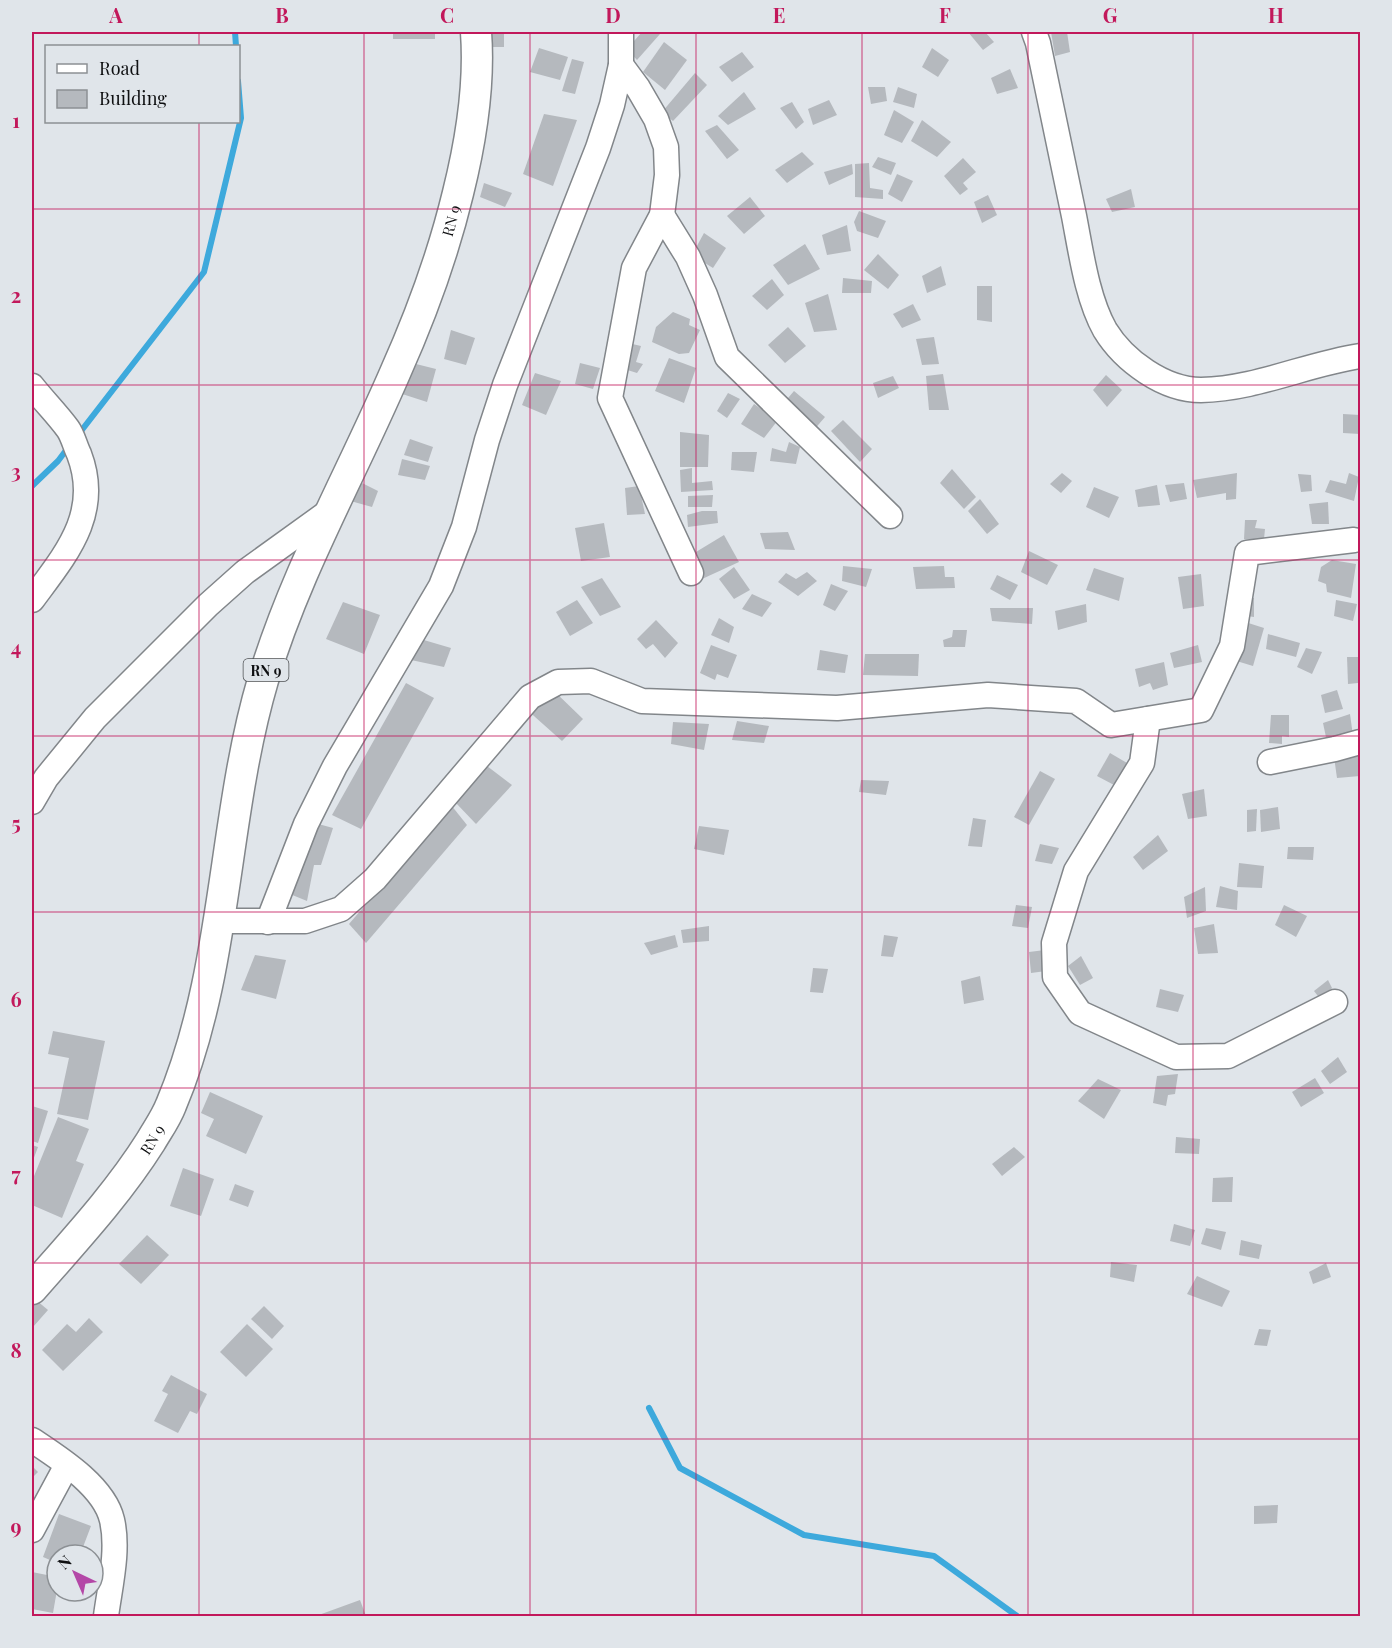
<svg xmlns="http://www.w3.org/2000/svg" width="1392" height="1648" font-family="'Playfair Display',serif">
	<style>
		.lines { fill: none; stroke-linecap: round; stroke-linejoin: round }
		.stream { stroke: #3da9dc; stroke-width: 6 }
		.building { fill: #b5b9be }
		.minor-casing { stroke: #82868a; stroke-width: 27 }
		.major-casing { stroke: #82868a; stroke-width: 33 }
		.minor { stroke: #fff; stroke-width: 24 }
		.major { stroke: #fff; stroke-width: 30 }
		.grid { fill: none; stroke: #c2185b; stroke-width: 1.5; stroke-opacity: 0.55 }
		.labels { text-anchor: middle; dominant-baseline: central; stroke-width: 4.5; stroke-linejoin: round; paint-order: stroke }
		.shield { fill: #e0e5ea; stroke: #4e5053; stroke-width: 1.5 }
		.shield-label { font-size: 14px; font-weight: bold; fill: #0f1012 }
		.street-label { font-size: 15px; fill: #0f1012; stroke: #e0e5ea }
		.neatline { fill: none; stroke: #c2185b; stroke-width: 2 }
		.grid-label { font-size: 20px; text-anchor: middle; font-weight: bold; fill: #c2185b }
	</style>
	<rect width="100%" height="100%" fill="#e0e5ea"/>
	<g class="lines">
		<g class="stream">
			<path d="M235,32L236,46"/>
			<path d="M78,435L204,272L241,118L238,81"/>
			<path d="M32,486L58,461L70,445"/>
			<path d="M649,1408L680,1468L804,1535L934,1556L1017,1616"/>
		</g>
	</g>
	<g class="building">
		<rect x="393" y="32" width="42" height="7"/>
		<path d="M483,32H504V47H482Z"/>
		<path d="M642,32H658L660,34L637,60L627,49Z"/>
		<path d="M968,32H985L994,42L983,50Z"/>
		<path d="M1051,32H1067L1070,52L1055,56Z"/>
		<path d="M664,42L687,60L665,90L643,72Z"/>
		<path d="M539,48L568,57L560,80L530,72Z"/>
		<path d="M932,48L949,60L938,77L922,67Z"/>
		<path d="M742,52L754,67L732,82L719,67Z"/>
		<path d="M572,59L584,62L575,94L562,91Z"/>
		<path d="M1010,69L1018,88L997,94L991,78Z"/>
		<path d="M695,73L707,85L673,121L662,112Z"/>
		<path d="M868,87H885L887,101L871,104Z"/>
		<path d="M898,87L917,94L914,108L893,102Z"/>
		<path d="M744,92L756,109L728,125L718,116Z"/>
		<path d="M829,100L837,115L813,125L808,109Z"/>
		<path d="M792,102L804,122L796,129L780,108Z"/>
		<path d="M894,110L914,122L902,143L884,135Z"/>
		<path d="M544,114L577,120L553,186L523,174Z"/>
		<path d="M922,120L951,142L937,157L911,141Z"/>
		<path d="M717,125L739,150L727,159L705,131Z"/>
		<path d="M802,152L814,164L787,183L775,170Z"/>
		<path d="M878,157L896,163L891,175L872,167Z"/>
		<path d="M963,158L976,172L963,183L968,189L960,195L944,176Z"/>
		<path d="M869,163L870,188L883,190V199L855,197V164Z"/>
		<path d="M852,164L853,174L829,185L824,172Z"/>
		<path d="M897,174L913,181L902,202L888,194Z"/>
		<path d="M484,183L512,193L505,207L480,197Z"/>
		<path d="M1131,189L1135,207L1112,212L1106,199Z"/>
		<path d="M988,195L997,215L982,223L974,202Z"/>
		<path d="M750,197L765,216L744,234L727,216Z"/>
		<path d="M859,211L886,221L878,238L857,231L854,222Z"/>
		<path d="M847,225L851,251L827,255L822,235Z"/>
		<path d="M704,233L726,248L713,268L692,255Z"/>
		<path d="M805,244L820,269L788,285L773,265Z"/>
		<path d="M878,254L899,275L888,289L864,270Z"/>
		<path d="M941,266L946,285L927,293L922,276Z"/>
		<path d="M843,278L872,281L871,293H842Z"/>
		<path d="M772,279L784,295L767,310L752,296Z"/>
		<path d="M977,286H992V322L977,320Z"/>
		<path d="M828,294L837,330L814,332L805,303Z"/>
		<path d="M913,304L921,320L902,328L893,314Z"/>
		<path d="M673,312L690,319L689,325L700,330L689,353L679,354L652,342L656,327Z"/>
		<path d="M788,327L806,346L785,363L768,345Z"/>
		<path d="M451,330L475,338L466,365L444,359Z"/>
		<path d="M934,337L939,364L922,365L916,339Z"/>
		<path d="M628,343L641,346L636,362L643,364L637,373L621,368Z"/>
		<path d="M669,358L696,368L684,403L655,391Z"/>
		<path d="M408,362L436,369L427,402L396,392Z"/>
		<path d="M580,363L600,368L593,389L575,384Z"/>
		<path d="M535,373L561,381L546,415L522,405Z"/>
		<path d="M943,374L949,410H929L926,376Z"/>
		<path d="M1106,375L1122,390L1107,407L1093,390Z"/>
		<path d="M893,376L899,388L878,398L873,383Z"/>
		<path d="M794,391L825,417L813,431L783,404Z"/>
		<path d="M728,393L740,399L727,418L717,411Z"/>
		<path d="M754,404L778,420L764,438L741,424Z"/>
		<path d="M1343,414L1360,415V434L1343,433Z"/>
		<path d="M843,420L872,449L860,462L831,431Z"/>
		<path d="M680,432L709,435L708,467H680Z"/>
		<path d="M410,439L433,447L428,462L404,455Z"/>
		<path d="M789,442L800,447L796,464L770,461L772,448L786,452Z"/>
		<path d="M732,452H757L754,472L731,470Z"/>
		<path d="M402,459L430,466L425,480L398,475Z"/>
		<path d="M692,468V483L712,481L713,490L681,492L680,470Z"/>
		<path d="M952,469L976,497L964,509L940,483Z"/>
		<path d="M1062,473L1072,481L1061,493L1050,484Z"/>
		<path d="M1237,473L1236,499L1226,500V493L1197,498L1193,480Z"/>
		<path d="M1349,473L1359,477L1354,501L1325,492L1330,480L1346,484Z"/>
		<path d="M1298,474L1311,475L1312,491L1301,492Z"/>
		<path d="M354,479L378,491L372,507L347,500Z"/>
		<path d="M1184,483L1187,499L1170,502L1165,485Z"/>
		<path d="M1157,485L1160,505L1138,507L1135,490Z"/>
		<path d="M639,486L645,514L627,515L625,488Z"/>
		<path d="M1094,487L1119,497L1109,518L1086,507Z"/>
		<path d="M713,495L712,507H688V496Z"/>
		<path d="M980,499L999,524L987,534L968,511Z"/>
		<path d="M1328,502L1329,524H1312L1309,504Z"/>
		<path d="M702,511H717L718,523L688,527L687,515Z"/>
		<path d="M1245,520H1257L1255,528L1265,529L1264,539H1244Z"/>
		<path d="M604,523L610,557L581,561L575,528Z"/>
		<path d="M788,532L795,550L765,549L760,533Z"/>
		<path d="M724,535L739,562L702,579L691,555Z"/>
		<path d="M1029,551L1058,565L1047,585L1021,572Z"/>
		<path d="M1332,560L1356,564L1351,598L1327,592L1326,584L1318,581L1321,567Z"/>
		<path d="M843,566L872,569L866,587L842,581Z"/>
		<path d="M944,566L945,577H954L955,588L916,589L913,567Z"/>
		<path d="M734,567L750,590L734,599L719,579Z"/>
		<path d="M1094,568L1124,578L1119,601L1086,590Z"/>
		<path d="M807,572L817,581L798,596L778,582L786,573L796,579Z"/>
		<path d="M1201,574L1204,606L1183,609L1178,577Z"/>
		<path d="M997,575L1018,585L1010,600L990,589Z"/>
		<path d="M602,578L621,607L600,616L581,587Z"/>
		<path d="M831,584L848,591L835,611L823,605Z"/>
		<path d="M752,594L772,603L762,617L742,609Z"/>
		<path d="M1243,597L1254,598V617L1240,615Z"/>
		<path d="M577,600L593,623L570,636L556,612Z"/>
		<path d="M1336,600L1357,604L1353,621L1334,616Z"/>
		<path d="M343,602L380,615L364,654L326,639Z"/>
		<path d="M1086,604L1087,622L1058,630L1055,611Z"/>
		<path d="M990,608H1033L1032,624L992,621Z"/>
		<path d="M719,618L734,627L729,643L711,635Z"/>
		<path d="M656,620L678,643L665,658L653,644L646,649L637,639Z"/>
		<path d="M1242,621L1264,628L1253,666L1230,659Z"/>
		<path d="M953,630H967L965,647H944L943,640L952,637Z"/>
		<path d="M1268,634L1300,643L1296,657L1266,649Z"/>
		<path d="M417,638L451,648L444,667L411,660Z"/>
		<path d="M711,645L737,655L728,678L717,674L715,680L700,673Z"/>
		<path d="M1198,645L1202,662L1174,668L1170,653Z"/>
		<path d="M1306,648L1322,652L1312,674L1297,667Z"/>
		<path d="M820,650L848,655L845,673L817,670Z"/>
		<path d="M865,654H919L918,676L863,675Z"/>
		<path d="M1347,657H1359L1358,683L1348,684Z"/>
		<path d="M1164,662L1168,685L1153,690L1150,683L1139,687L1135,669Z"/>
		<path d="M406,683L434,698L361,829L332,815Z"/>
		<path d="M553,690L583,719L562,741L525,708Z"/>
		<path d="M1337,690L1343,709L1325,713L1321,695Z"/>
		<path d="M1350,714L1353,736L1327,742L1323,723Z"/>
		<path d="M1271,715H1289V737L1282,736V744L1269,743Z"/>
		<path d="M737,721L769,726L764,743L732,740Z"/>
		<path d="M673,722L709,724L704,750L671,744Z"/>
		<path d="M1110,753L1127,763L1114,785L1097,776Z"/>
		<path d="M1360,755V776L1337,778L1334,757Z"/>
		<path d="M487,766L512,785L476,824L455,802Z"/>
		<path d="M1040,771L1055,779L1029,825L1014,817Z"/>
		<path d="M861,780L889,781L886,795L859,792Z"/>
		<path d="M1204,789L1207,816L1188,819L1182,794Z"/>
		<path d="M451,805L467,825L366,943L349,924Z"/>
		<path d="M1278,807L1280,829L1261,832L1260,810Z"/>
		<path d="M1257,809L1256,831L1247,832V810Z"/>
		<path d="M973,818L986,820L982,847L968,846Z"/>
		<path d="M311,822L333,828L321,865H314L307,901L285,892Z"/>
		<path d="M699,826L729,830L724,855L694,849Z"/>
		<path d="M1158,835L1168,851L1143,870L1133,857Z"/>
		<path d="M1040,844L1059,848L1052,864L1035,861Z"/>
		<path d="M1288,847H1314L1313,860L1287,859Z"/>
		<path d="M1239,863L1264,866L1262,888L1237,887Z"/>
		<path d="M1220,886L1238,891L1237,910L1216,907Z"/>
		<path d="M1205,887L1206,911L1187,918L1184,897Z"/>
		<path d="M1016,905L1032,907L1028,928L1012,926Z"/>
		<path d="M1284,905L1307,916L1296,937L1275,925Z"/>
		<path d="M1214,924L1218,953L1198,954L1194,928Z"/>
		<path d="M709,926V941L683,943L681,930Z"/>
		<path d="M675,935L678,947L651,955L644,943Z"/>
		<path d="M884,935L898,937L893,957L881,956Z"/>
		<path d="M1045,950L1046,971L1031,973L1029,952Z"/>
		<path d="M255,955L286,960L276,999L241,990Z"/>
		<path d="M1081,956L1093,978L1080,985L1068,966Z"/>
		<path d="M813,968L828,969L823,993L810,992Z"/>
		<path d="M980,976L984,1000L964,1004L961,981Z"/>
		<path d="M1328,980L1332,988L1321,1000L1314,991Z"/>
		<path d="M1160,989L1184,995L1178,1012L1156,1007Z"/>
		<path d="M53,1031L105,1041L88,1120L57,1114L69,1058L48,1054Z"/>
		<path d="M1338,1057L1347,1072L1330,1084L1321,1071Z"/>
		<path d="M1178,1074L1175,1094L1168,1095L1166,1106L1153,1103L1157,1076Z"/>
		<path d="M1315,1078L1324,1093L1301,1107L1292,1092Z"/>
		<path d="M1098,1079L1121,1090L1104,1119L1078,1101Z"/>
		<path d="M210,1092L263,1116L246,1154L206,1136L214,1119L201,1113Z"/>
		<path d="M32,1106L48,1111L38,1143L32,1141Z"/>
		<path d="M58,1117L89,1129L76,1161L84,1164L62,1218L32,1205V1181Z"/>
		<path d="M1176,1137L1200,1139L1199,1154L1175,1153Z"/>
		<path d="M32,1145L38,1147L32,1163Z"/>
		<path d="M1014,1147L1025,1157L1002,1176L992,1164Z"/>
		<path d="M183,1168L214,1179L201,1216L170,1206Z"/>
		<path d="M1233,1177L1232,1202H1212L1213,1178Z"/>
		<path d="M235,1184L254,1191L248,1207L229,1200Z"/>
		<path d="M1174,1224L1195,1230L1190,1246L1170,1241Z"/>
		<path d="M1206,1228L1226,1232L1221,1250L1201,1244Z"/>
		<path d="M147,1235L169,1255L141,1284L119,1264Z"/>
		<path d="M1241,1240L1262,1245L1259,1259L1239,1255Z"/>
		<path d="M1111,1262L1137,1265L1134,1282L1110,1277Z"/>
		<path d="M1326,1263L1331,1277L1313,1284L1309,1272Z"/>
		<path d="M1197,1276L1230,1291L1222,1307L1187,1294Z"/>
		<path d="M36,1300L48,1310L33,1327L32,1326V1305Z"/>
		<path d="M264,1306L284,1326L272,1339L251,1319Z"/>
		<path d="M89,1318L103,1332L63,1371L42,1350L67,1324L76,1332Z"/>
		<path d="M247,1324L273,1349L246,1377L220,1352Z"/>
		<path d="M1259,1329L1271,1330L1267,1346L1254,1345Z"/>
		<path d="M171,1375L207,1394L197,1414L190,1411L178,1433L154,1421L168,1394L162,1391Z"/>
		<path d="M32,1466L38,1472L32,1478Z"/>
		<path d="M1278,1505L1277,1523L1254,1524V1506Z"/>
		<path d="M59,1514L91,1526L80,1555H57V1563L43,1557Z"/>
		<path d="M32,1572L57,1577V1590L53,1613L32,1609Z"/>
		<path d="M360,1600L366,1616H316Z"/>
	</g>
	<g class="lines">
		<g class="minor-casing">
			<g id="minor">
				<path d="M1034,32L1038,43C1050,101 1062,158 1074,216C1081,252 1087,298 1105,330C1124,361 1164,390 1201,390C1256,389 1307,364 1360,356"/>
				<path d="M621,65L638,88L656,119L666,147L667,175L662,215L634,268L610,398L691,573"/>
				<path d="M662,215L688,257L705,295L727,357L890,516"/>
				<path d="M32,386C43,400 57,414 68,429C73,436 75,446 79,454C102,514 65,555 32,600"/>
				<path d="M1148,719L1142,763L1076,871L1054,943L1055,977L1080,1013L1176,1057L1228,1056L1335,1002"/>
				<path d="M1270,762L1335,749L1360,742"/>
				<path d="M32,802L46,778L95,718L208,605L245,572L331,510"/>
				<path d="M220,921H305L341,909L375,879L530,697L558,682L591,681L642,701L837,708L988,695L1076,701L1111,725L1201,710L1232,646L1247,553L1354,540"/>
				<path d="M268,922L306,824L335,766L441,586L464,527L487,440L505,385L598,148L612,105L621,65V32"/>
				<path d="M32,1440C59,1458 104,1486 112,1520C119,1550 110,1586 106,1616"/>
				<path d="M32,1530L67,1465"/>
			</g>
		</g>
		<g class="major-casing">
			<g id="major">
				<path id="s1" d="M32,1289C73,1242 117,1195 151,1141C158,1129 166,1118 171,1105C228,970 222,819 263,680C295,573 351,475 395,373C421,315 443,255 458,193C471,141 480,86 476,32"/>
			</g>
		</g>
		<use href="#minor" class="minor"/>
		<use href="#major" class="major"/>
	</g>
	<path class="grid" d="M199,32V46M364,32V1616M530,32V1616M696,32V1616M862,32V1616M1028,32V1616M1193,32V1616M199,122V1616M32,209H1360M32,385H1360M32,560H1360M32,736H1360M32,912H1360M32,1088H1360M32,1263H1360M32,1439H1360"/>
	<g class="labels">
		<rect class="shield" x="243.5" y="659" width="45" height="22" rx="4.5"/>
		<g class="shield-label">
			<text x="266" y="670">RN 9</text>
		</g>
		<g class="street-label">
			<text stroke="none"><textPath href="#s1" startOffset="1164">RN 9</textPath></text>
			<text stroke="none"><textPath href="#s1" startOffset="192">RN 9</textPath></text>
		</g>
	</g>
	<rect width="1392" height="1648" fill="none" stroke="#e0e5ea" stroke-width="66"/>
	<rect x="45" y="45" width="195" height="78" fill="#e0e5ea" stroke="#8c9094" stroke-width="1.5"/>
	<rect x="57" y="64" width="30" height="9" fill="#ffffff" stroke="#8c9094" stroke-width="1.5"/>
	<text x="99" y="75" font-size="18" fill="#0f1012">Road</text>
	<rect x="57" y="90" width="30" height="18" fill="#b5b9be" stroke="#8c9094" stroke-width="1.5"/>
	<text x="99" y="105" font-size="18" fill="#0f1012">Building</text>
	<g transform="translate(75 1573) rotate(316)"><circle r="28" fill="#e0e5ea" stroke="#8c9094" stroke-width="1.5"/>
	<path d="M0-4.5L10 22L0 15L-10 22Z" fill="#b447a7"/>
	<text y="-9" font-size="16" font-weight="bold" text-anchor="middle" fill="#0f1012">N</text>
	</g>
	<rect x="33" y="33" width="1326" height="1582" class="neatline"/>
	<g class="grid-label">
		<text x="116" y="23">A</text>
		<text x="282" y="23">B</text>
		<text x="447" y="23">C</text>
		<text x="613" y="23">D</text>
		<text x="779" y="23">E</text>
		<text x="945" y="23">F</text>
		<text x="1110" y="23">G</text>
		<text x="1276" y="23">H</text>
		<text x="16" y="128">1</text>
		<text x="16" y="303">2</text>
		<text x="16" y="479">3</text>
		<text x="16" y="655">4</text>
		<text x="16" y="831">5</text>
		<text x="16" y="1007">6</text>
		<text x="16" y="1182">7</text>
		<text x="16" y="1358">8</text>
		<text x="16" y="1534">9</text>
	</g>
</svg>
